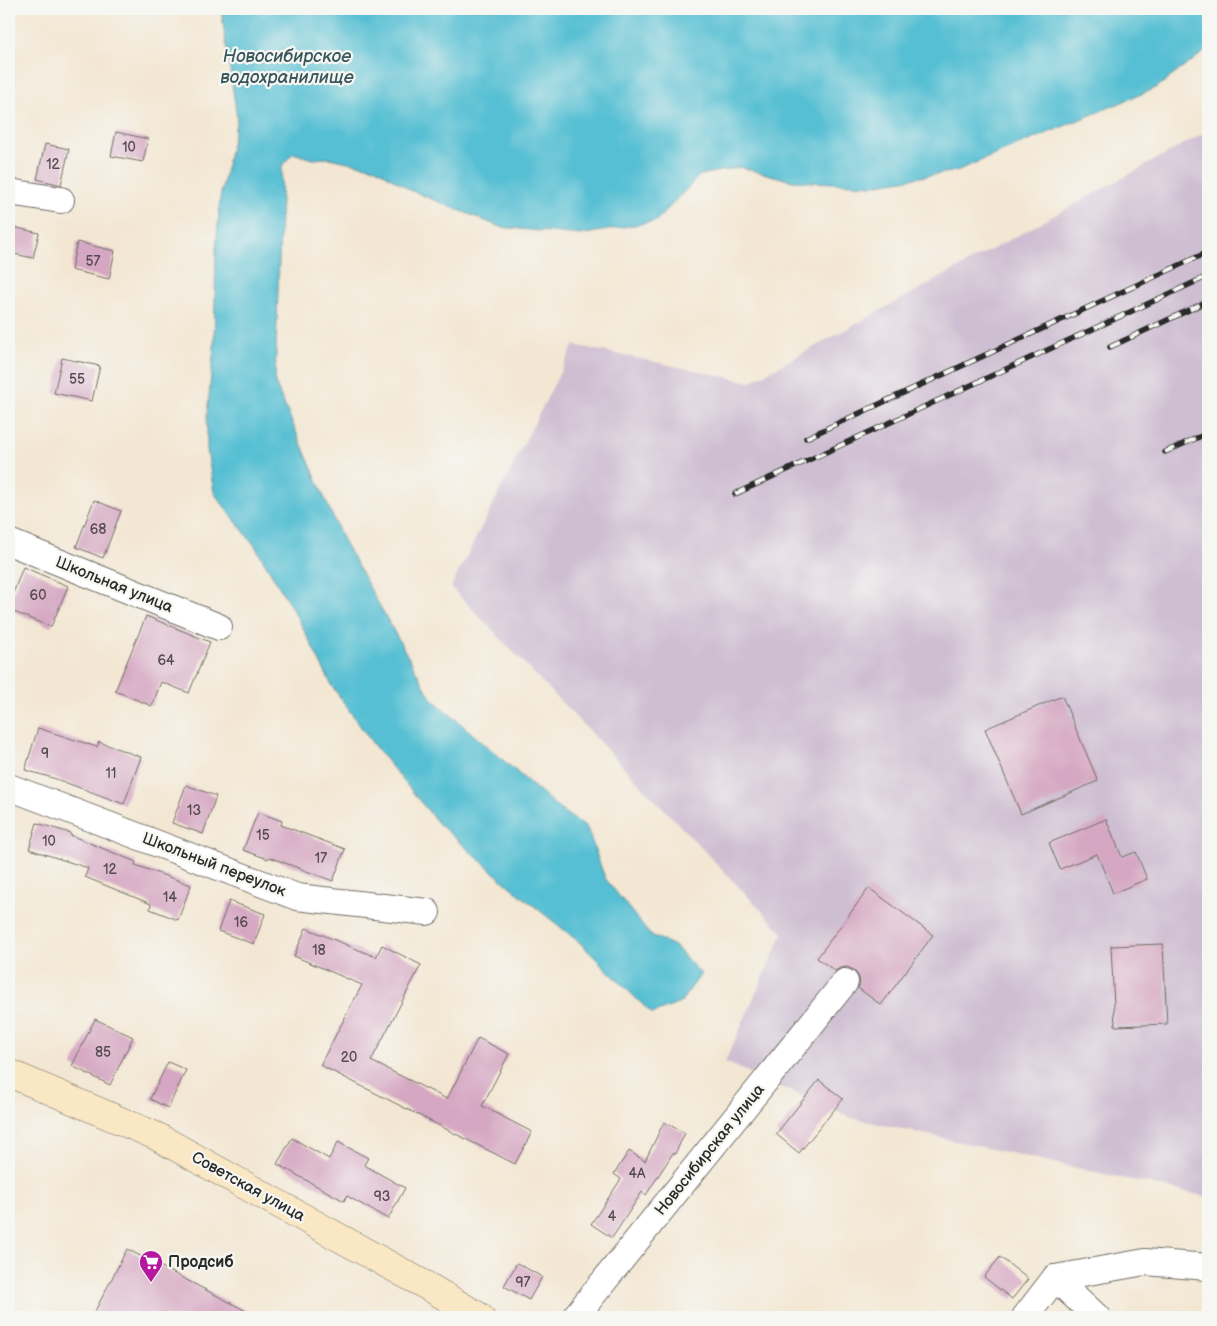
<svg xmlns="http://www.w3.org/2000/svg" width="1217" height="1326" font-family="'Balsamiq Sans',sans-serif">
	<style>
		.industrial { fill: #cebed1 }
		.water { fill: #56bfd3; stroke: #40757f }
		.building { fill: #d5a7c2 }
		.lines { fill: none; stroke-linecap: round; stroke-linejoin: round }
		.minor-casing { stroke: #716d66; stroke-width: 28 }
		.secondary-casing { stroke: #716d66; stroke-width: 29 }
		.minor { stroke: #fff; stroke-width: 26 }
		.secondary { stroke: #fae7c3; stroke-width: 28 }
		.rail-casing { stroke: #2b2b2b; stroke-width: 5.5 }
		.rail { stroke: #f6f6f2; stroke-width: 4; stroke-dasharray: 11; stroke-linecap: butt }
		.labels { text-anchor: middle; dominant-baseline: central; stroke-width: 4.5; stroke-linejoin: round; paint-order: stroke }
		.number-label { font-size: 14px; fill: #564a51 }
		.street-label { font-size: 16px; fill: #2b2b2b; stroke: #f6f6f2 }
		.poi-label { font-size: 16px; font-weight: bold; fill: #2b2b2b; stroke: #f6f6f2; text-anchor: start }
		.water-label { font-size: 18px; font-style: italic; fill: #38575d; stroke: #f6f6f2 }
	</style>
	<rect width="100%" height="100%" fill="#f6f6f2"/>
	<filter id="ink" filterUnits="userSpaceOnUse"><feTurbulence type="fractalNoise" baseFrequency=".02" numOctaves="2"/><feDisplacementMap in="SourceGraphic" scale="10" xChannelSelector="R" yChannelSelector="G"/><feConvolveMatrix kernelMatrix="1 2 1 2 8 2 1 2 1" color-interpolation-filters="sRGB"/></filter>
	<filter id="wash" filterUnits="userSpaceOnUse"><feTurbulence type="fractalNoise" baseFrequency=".0096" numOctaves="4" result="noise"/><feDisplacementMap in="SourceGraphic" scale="20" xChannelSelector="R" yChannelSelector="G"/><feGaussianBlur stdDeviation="1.12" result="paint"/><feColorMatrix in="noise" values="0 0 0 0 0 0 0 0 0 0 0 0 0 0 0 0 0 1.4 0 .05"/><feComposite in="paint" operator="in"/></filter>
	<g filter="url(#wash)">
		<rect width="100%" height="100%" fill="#f3e7d3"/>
		<path class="industrial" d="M1208,131V1197L852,1118L725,1062L783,933L451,587L574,345L750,382Z"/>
		<path class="water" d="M221,9H1208V49L1156,88L956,171L873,185L793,181L740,167L700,175L656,221L580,235L500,227L410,190L376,168L329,158L312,159L293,153L282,166L275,383L342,538L431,698L562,811L587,828L605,878L649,934L676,947L701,974L680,1003L652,1014L579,942L508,885L438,823L373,744L332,686L300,622L255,546L214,493L207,450V415L214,347L216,250L220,198L237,118Z"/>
		<g id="blocks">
			<g class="building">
				<path d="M116,132L148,139L143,162L111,156Z"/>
				<path d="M45,144L69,149L61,185L37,179Z"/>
				<path d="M9,226L39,233L33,258L9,253Z"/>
				<path d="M77,242L115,251L109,279L71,270Z"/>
				<path d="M62,358L100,366L92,401L54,393Z"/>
				<path d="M94,500L121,511L103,558L76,547Z"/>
				<path d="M23,567L68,586L51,627L9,610V604Z"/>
				<path d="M146,616L210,642L189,693L161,682L152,706L115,691Z"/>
				<path d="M1062,696L1098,781L1021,814L985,729Z"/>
				<path d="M38,728L97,747L99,742L141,757L124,804L53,778L25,770Z"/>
				<path d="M186,785L216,796L203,834L172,823Z"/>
				<path d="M258,812L282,821L281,825L345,849L333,881L269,857L268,859L243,850Z"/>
				<path d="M1106,819L1122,857L1136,852L1147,879L1113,893L1097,854L1060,869L1049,843Z"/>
				<path d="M37,823L70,833V835L136,862L135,865L191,885L178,920L150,909L151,904L85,877L88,868L29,849Z"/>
				<path d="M869,888L933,935L881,1005L858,988L860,984L859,977L854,970L847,967L840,968L835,971L817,958Z"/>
				<path d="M229,901L265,914L254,944L218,931Z"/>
				<path d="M306,928L376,957L382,945L421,965L371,1061L447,1099L478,1038L509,1054L482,1106L532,1132L515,1164L320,1065L362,985L294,956Z"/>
				<path d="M1163,944L1167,1024L1115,1026L1111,946Z"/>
				<path d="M95,1019L133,1037L110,1085L72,1066Z"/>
				<path d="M168,1062L186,1070L168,1108L150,1099Z"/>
				<path d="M819,1080L843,1099L799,1153L776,1134Z"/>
				<path d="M664,1122L685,1133L675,1154L673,1153L646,1195L642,1192L612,1238L591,1224L621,1179L614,1174L629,1151L645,1161Z"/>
				<path d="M292,1138L329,1159L338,1142L368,1158L364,1165L405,1188L388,1219L347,1196L344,1201L277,1164Z"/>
				<path d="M127,1249L258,1317H92Z"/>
				<path d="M1000,1257L1028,1279L1012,1299L984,1277Z"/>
				<path d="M517,1263L542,1277L529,1300L504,1286Z"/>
			</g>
		</g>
	</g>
	<g filter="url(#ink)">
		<use href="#blocks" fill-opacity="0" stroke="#716d66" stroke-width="1"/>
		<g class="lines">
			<g class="minor-casing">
				<g id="minor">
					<path d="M9,192L61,200"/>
					<path d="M9,542L219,627"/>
					<path d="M9,787L297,897L427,912"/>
					<path d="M1055,1278L1097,1317"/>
					<path d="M575,1317L845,982"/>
					<path d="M1025,1317L1055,1278L1145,1262L1208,1267"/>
				</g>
			</g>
			<g class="secondary-casing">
				<path id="secondary" d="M9,1073L156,1136L434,1290L480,1317"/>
			</g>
			<use href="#minor" class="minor"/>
			<use href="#secondary" class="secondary"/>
			<g class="rail-casing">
				<g id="rail">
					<path d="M1110,347L1208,301"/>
					<path d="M806,438L1208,252"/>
					<path d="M1165,452L1208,433"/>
					<path d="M735,494L1208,276"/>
				</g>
			</g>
			<use href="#rail" class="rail"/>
		</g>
	</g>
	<defs>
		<g id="supermarket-pin" transform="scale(1.25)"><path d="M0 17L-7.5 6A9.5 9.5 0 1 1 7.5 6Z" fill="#b5179e" stroke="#f6f6f2"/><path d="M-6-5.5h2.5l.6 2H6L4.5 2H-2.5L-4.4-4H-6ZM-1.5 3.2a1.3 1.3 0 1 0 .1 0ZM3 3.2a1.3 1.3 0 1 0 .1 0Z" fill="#fff"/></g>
	</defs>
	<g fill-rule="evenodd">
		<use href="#supermarket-pin" x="151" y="1262"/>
	</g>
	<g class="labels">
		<g class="number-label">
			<text x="129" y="147">10</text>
			<text x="53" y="164">12</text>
			<text x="93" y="261">57</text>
			<text x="77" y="379">55</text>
			<text x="98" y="529">68</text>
			<text x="38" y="595">60</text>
			<text x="166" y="660">64</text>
			<text x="45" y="753">9</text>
			<text x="111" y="773">11</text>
			<text x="194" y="810">13</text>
			<text x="263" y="835">15</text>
			<text x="49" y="841">10</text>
			<text x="321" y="858">17</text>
			<text x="110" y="869">12</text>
			<text x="170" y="897">14</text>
			<text x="241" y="922">16</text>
			<text x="319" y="950">18</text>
			<text x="103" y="1052">85</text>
			<text x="349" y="1057">20</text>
			<text x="637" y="1173">4А</text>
			<text x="382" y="1196">93</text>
			<text x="612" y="1216">4</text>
			<text x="523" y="1282">97</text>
		</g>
		<g class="street-label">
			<text transform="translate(114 585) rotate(22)">Школьная улица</text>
			<text transform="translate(214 865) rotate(21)">Школьный переулок</text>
			<text transform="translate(710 1150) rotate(-51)">Новосибирская улица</text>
			<text transform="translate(248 1187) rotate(29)">Советская улица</text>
		</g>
		<g class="poi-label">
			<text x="168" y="1262">Продсиб</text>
		</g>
		<g class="water-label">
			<text x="287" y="56">Новосибирское<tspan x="287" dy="21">водохранилище</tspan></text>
		</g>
	</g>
	<rect width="1217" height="1326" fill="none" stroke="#f6f6f2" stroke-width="30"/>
</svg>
